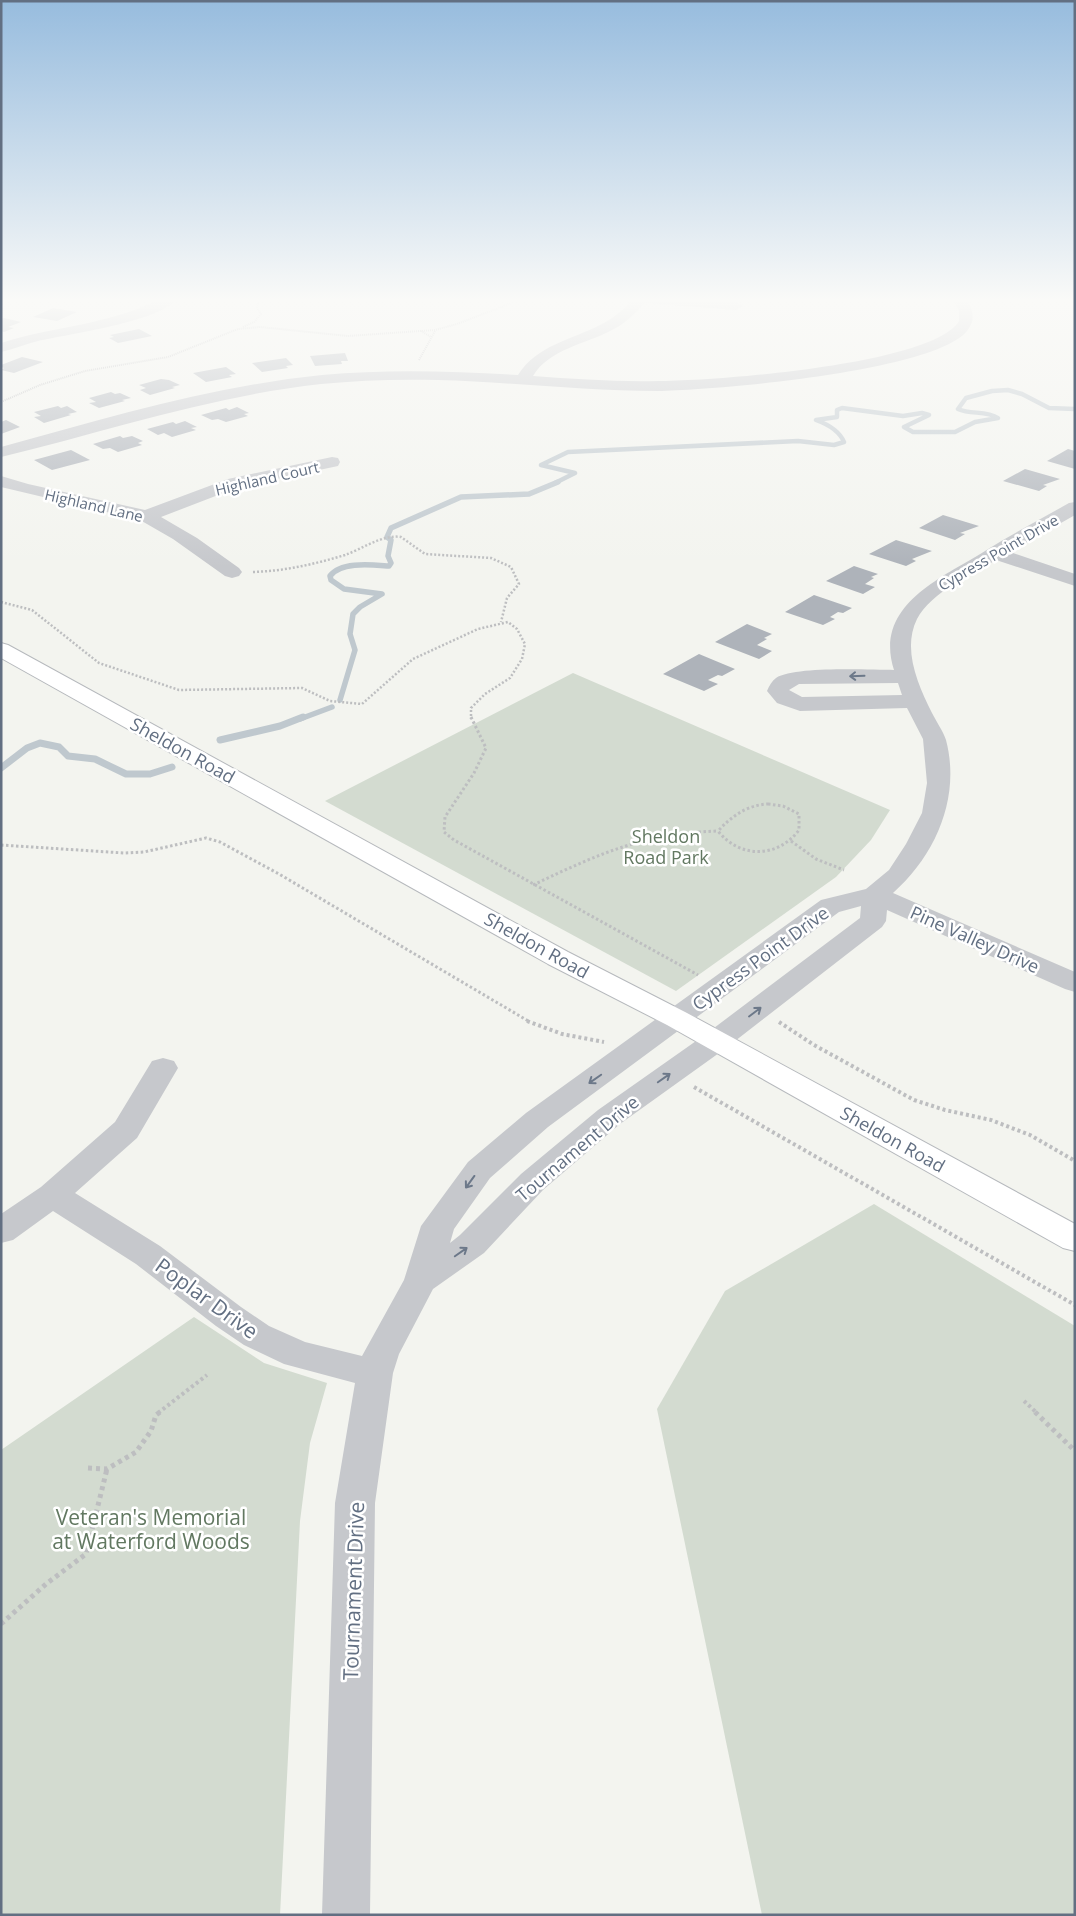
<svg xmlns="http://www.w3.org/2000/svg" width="1076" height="1916" font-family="'Open Sans',sans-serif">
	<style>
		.green { fill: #d3dbd0 }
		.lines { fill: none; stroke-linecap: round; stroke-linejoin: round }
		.stream-far2 { stroke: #bfc8ce; stroke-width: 4.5 }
		.stream-far1 { stroke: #bfc8ce; stroke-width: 5.5 }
		.stream { stroke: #bfc8ce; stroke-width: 7 }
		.building { fill: #aeb3ba }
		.major-casing { stroke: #b6b9bd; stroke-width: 2 }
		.path-far4 { stroke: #bdbec0; stroke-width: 2; stroke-dasharray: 1 1; stroke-linecap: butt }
		.path-far3 { stroke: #bdbec0; stroke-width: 2.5; stroke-dasharray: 2 2; stroke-linecap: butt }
		.path-far2 { stroke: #bdbec0; stroke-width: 3; stroke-dasharray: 2.5 2.5; stroke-linecap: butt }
		.path-far1 { stroke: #bdbec0; stroke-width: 4; stroke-dasharray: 3 3; stroke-linecap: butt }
		.path { stroke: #bdbec0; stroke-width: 5; stroke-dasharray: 4 4; stroke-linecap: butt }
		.minor { fill: #c6c8cc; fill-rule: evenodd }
		.major { fill: #fff; fill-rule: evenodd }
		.oneway { stroke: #6c7889 }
		.labels { text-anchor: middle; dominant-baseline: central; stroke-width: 5; stroke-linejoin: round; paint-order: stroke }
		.far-street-label { font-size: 15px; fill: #626f82; stroke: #fff }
		.street-label { font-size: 18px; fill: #626f82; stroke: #fff }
		.park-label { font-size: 18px; fill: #627861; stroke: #fff }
		.near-street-label { font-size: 21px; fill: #626f82; stroke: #fff }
		.near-park-label { font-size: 21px; fill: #627861; stroke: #fff }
	</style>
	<rect width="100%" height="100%" fill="#f3f4ef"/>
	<g class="green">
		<path d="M573,673L890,810L871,840L836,877L676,991L325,801Z"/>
		<path d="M874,1204L1075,1326V1915H762L657,1409L725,1291Z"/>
		<path d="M194,1317L264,1363L327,1383L310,1443L300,1521L280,1915H1V1450Z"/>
	</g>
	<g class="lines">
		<path class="stream-far2" d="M555,483L575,473L541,465L568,452L798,441L834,445L844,442C839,430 827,424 816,420L837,417V410L842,408L903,416L922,413L929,415L904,427L913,432H955L975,422L998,418C986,410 971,415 958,409L966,398L992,391L1008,390L1022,394L1049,408L1075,409"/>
		<g class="stream-far1">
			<path d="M340,700L355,650L350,634L353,614L360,607L382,594L344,589L331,580L330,576C341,561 373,565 389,566L391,563L388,556L391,540L387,537L391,528L461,497L529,494L558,482"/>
			<path d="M300,719L332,707"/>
		</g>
		<g class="stream">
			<path d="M220,740L280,726L303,717"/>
			<path d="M1,768L27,748L40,743L59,747L68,756L95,759L126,774H150L172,767"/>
		</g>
	</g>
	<g class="building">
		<path d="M53,308L77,312L57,321L33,317Z"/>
		<path d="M4,318L21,322L8,327L14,328L4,332L1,331V319Z"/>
		<path d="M139,329L152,336L118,343L109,338L114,337L110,335Z"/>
		<path d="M345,353L348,361H341L342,364L315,366L310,356Z"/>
		<path d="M22,357L43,362L14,373L1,370L4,368L1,367V365Z"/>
		<path d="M286,358L293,365L286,366L288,368L262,372L252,363Z"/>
		<path d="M226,367L236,374L229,375L232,377L206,382L193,373Z"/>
		<path d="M161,379L169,380L180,385L172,387L175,388L150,395L140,390L146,388L139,385Z"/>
		<path d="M111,392L115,394L120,393L131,398L122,400L125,401L99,408L89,403L96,402L89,398Z"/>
		<path d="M58,406L61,408L67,406L77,412L68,414L71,415L44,423L34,417L41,416L34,412Z"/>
		<path d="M237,407L249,413L244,414L248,416L226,422L218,419L212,420L201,415L226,408L229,410Z"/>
		<path d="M6,420L20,427L1,434V422Z"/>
		<path d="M185,421L197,427L191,428L196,430L172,437L164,433L158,435L147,429L173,422L176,424Z"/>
		<path d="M120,436L123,438L132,436L143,441L138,443L142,445L118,452L110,448L103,449L93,444Z"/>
		<path d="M1068,449L1075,451V469L1047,461Z"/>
		<path d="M71,450L90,460L52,470L34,460Z"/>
		<path d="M1025,469L1060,479L1043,485L1047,486L1039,491L1003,481Z"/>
		<path d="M943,515L979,526L960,533L965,534L955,540L919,528Z"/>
		<path d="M896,540L932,551L912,559L916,561L906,566L869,554Z"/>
		<path d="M854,566L878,574L871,577L874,578L865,584L875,587L863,594L826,581Z"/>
		<path d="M814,595L852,608L843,613L838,612L830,617L835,619L823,625L785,612Z"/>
		<path d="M747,624L772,634L764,638L767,639L757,645L772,651L759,659L715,642Z"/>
		<path d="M699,654L735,669L722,676L718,675L708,680L718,684L704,691L663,674Z"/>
	</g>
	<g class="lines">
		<g class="major-casing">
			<path id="major" d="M1,643L8,645L568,952L687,1013L1075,1224V1251L1063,1248L667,1025L548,964L1,658Z"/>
		</g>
		<g class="path-far4">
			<path d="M243,327L254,322L261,314L257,308L259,299"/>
			<path d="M421,331L431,337"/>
			<path d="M419,360L435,331"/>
			<path d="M1,402L40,385L85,371L168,357L238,329L260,327L348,336L435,330L457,324L522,299"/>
		</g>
		<g class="path-far3">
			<path d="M253,572C285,571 315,564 345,555C362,549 383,534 401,537L425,554L491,558L511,567L519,584L507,598L501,622"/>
			<path d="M1,602L32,610L99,663L179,690L302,688L330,701L362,704L413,659L478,629L508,622L517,629L525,644L522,659L510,678L485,694L471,708V719"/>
		</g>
		<g class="path-far2">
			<path d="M471,717L486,748L474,773L445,817L444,832L454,840L698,975"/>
			<path d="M768,804L783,806L799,814V830C778,858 740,859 718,831C732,816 747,805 768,804Z"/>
			<path d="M791,841L816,859L844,870"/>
			<path d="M1,845L124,853L144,852L206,838L220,842L279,874L530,1022"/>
			<path d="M533,885C573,866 613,847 656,838C677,833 697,832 718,831"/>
		</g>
		<g class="path-far1">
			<path d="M527,1021L562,1034L604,1042"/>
			<path d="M779,1022L814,1045L914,1100L945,1110L991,1120L1030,1135L1075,1161"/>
			<path d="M694,1087L1075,1305"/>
			<path d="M1024,1401L1037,1413"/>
			<path d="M158,1413L207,1375"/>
		</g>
		<g class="path">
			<path d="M1035,1412L1075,1451"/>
			<path d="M88,1468L107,1469L136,1452L151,1431L156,1415L160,1412"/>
			<path d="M1,1624L46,1584L86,1554L107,1469"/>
		</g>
		<g class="minor">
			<path d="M159,299H177C159,322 68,334 38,341C26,344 14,349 1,352V343C54,326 110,325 159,299Z"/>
			<path d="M634,299C651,299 735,296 743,306L736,310L645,303C635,313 625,324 612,330C586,344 549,349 533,376C575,379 617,382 658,381C712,381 933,365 959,321V311L953,299H967C973,311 976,320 967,331C933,372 714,390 658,391C585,391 512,382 438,380C399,379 360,380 321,384C211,396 108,431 1,457V447C107,418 213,386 322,375C387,369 453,371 518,375C537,345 571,340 600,325C613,319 624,309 634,299Z"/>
			<path d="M332,457L338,458L340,462L338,466L239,487L161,517L197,538L239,568L242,572L239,576L232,578L225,576L173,539L140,520L1,487V476L28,484L145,510L228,479Z"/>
			<path d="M1075,502V515L1010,552L1075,574V586L996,560C971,574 931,593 917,619C902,649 918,685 932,713C936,721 943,731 946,740C961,797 936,855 893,893L1075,972V992L1065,989L887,910L886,921L882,927L726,1048L620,1124L543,1190L484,1253L433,1289L399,1354L393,1373L375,1503L370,1915H322L335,1503L355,1383L284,1364L244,1345L216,1326L136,1264L53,1211L13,1240L1,1243V1214L41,1187L115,1122L152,1061L163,1058L174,1061L178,1068L137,1138L75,1193L160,1246L241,1307L269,1326L305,1342L362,1356L404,1280L421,1226L468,1162L526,1113L821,900L866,889L889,870L906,844L922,813L927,783L923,739L907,708L800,711L777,703L767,691C769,686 772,681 776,678C795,666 869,670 894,670C873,605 942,578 985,551C1012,534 1041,519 1069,503ZM898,683L902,695L802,697L789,690L799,684ZM861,906L860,918L706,1034L598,1110L521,1174L460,1235L450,1243L454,1229L490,1178L548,1127L839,912Z"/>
		</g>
		<use href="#major" class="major"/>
	</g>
	<defs><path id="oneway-shaft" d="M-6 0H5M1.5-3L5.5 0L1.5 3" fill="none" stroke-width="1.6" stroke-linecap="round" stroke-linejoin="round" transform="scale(1.25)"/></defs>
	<g class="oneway">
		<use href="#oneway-shaft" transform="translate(857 676) rotate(178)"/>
		<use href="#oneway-shaft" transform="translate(755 1012) rotate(-37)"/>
		<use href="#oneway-shaft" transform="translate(664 1078) rotate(-35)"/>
		<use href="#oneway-shaft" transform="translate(595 1079) rotate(145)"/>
		<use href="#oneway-shaft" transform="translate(470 1182) rotate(126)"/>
		<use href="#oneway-shaft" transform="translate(461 1252) rotate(-35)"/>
	</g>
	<linearGradient id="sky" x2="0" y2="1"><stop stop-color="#97bcde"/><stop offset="0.53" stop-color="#fafaf8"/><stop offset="1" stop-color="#fafaf8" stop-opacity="0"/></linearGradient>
	<rect width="1076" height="567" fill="url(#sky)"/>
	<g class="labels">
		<g class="far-street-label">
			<text transform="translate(267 478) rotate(-13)">Highland Court</text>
			<text transform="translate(94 505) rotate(13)">Highland Lane</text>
			<text transform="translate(998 552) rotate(-30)">Cypress Point Drive</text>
		</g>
		<g class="street-label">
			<text transform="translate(183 750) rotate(29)">Sheldon Road</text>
			<text transform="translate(975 939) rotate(24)">Pine Valley Drive</text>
			<text transform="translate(537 945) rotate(29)">Sheldon Road</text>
			<text transform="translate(760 958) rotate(-36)">Cypress Point Drive</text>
			<text transform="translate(893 1139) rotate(29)">Sheldon Road</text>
			<text transform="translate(577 1148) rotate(-40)">Tournament Drive</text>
		</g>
		<g class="park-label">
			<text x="666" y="836">Sheldon<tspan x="666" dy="21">Road Park</tspan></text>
		</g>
		<g class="near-street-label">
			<text transform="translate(207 1298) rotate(36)">Poplar Drive</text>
			<text transform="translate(353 1591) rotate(-88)">Tournament Drive</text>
		</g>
		<g class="near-park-label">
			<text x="151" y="1517">Veteran's Memorial<tspan x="151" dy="24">at Waterford Woods</tspan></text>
		</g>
	</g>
	<rect width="1076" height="1916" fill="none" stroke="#626f82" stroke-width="5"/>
</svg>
